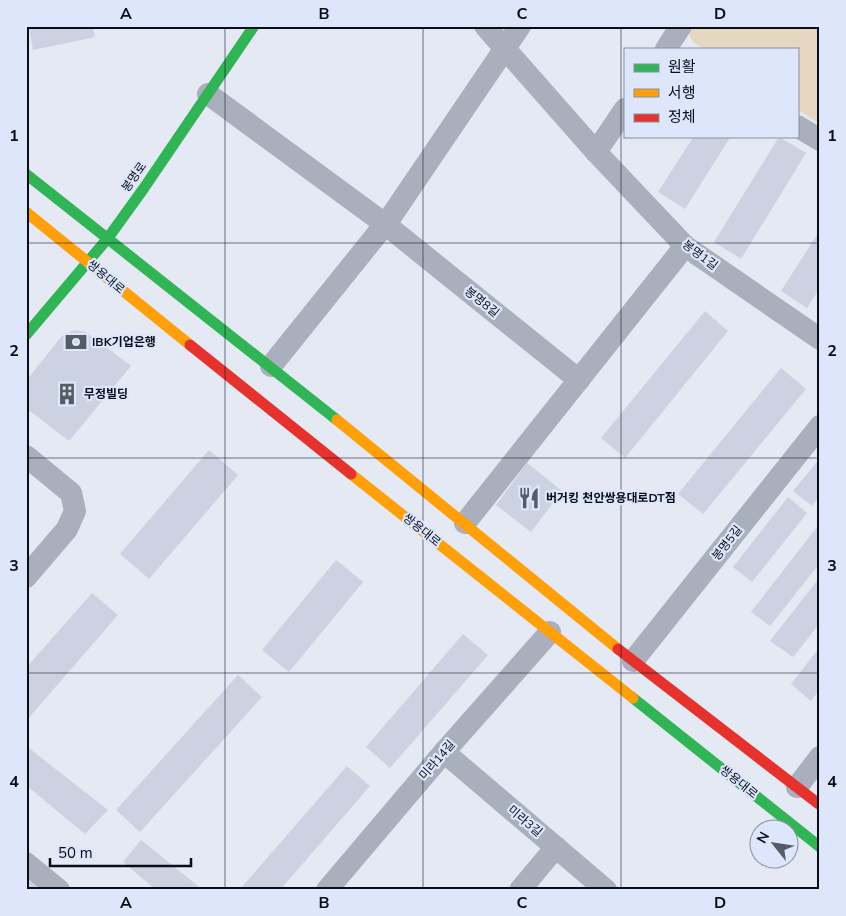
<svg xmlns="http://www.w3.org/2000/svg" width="846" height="916" font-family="'Nunito Sans','Noto Sans KR',sans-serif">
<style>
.green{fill:#e6d7c2}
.building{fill:#ccd2e1}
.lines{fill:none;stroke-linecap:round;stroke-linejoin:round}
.street{stroke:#aaafbd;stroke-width:22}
.fast{stroke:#30b455;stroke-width:11}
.slow{stroke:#ff9f0a;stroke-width:11}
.jam{stroke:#e5322d;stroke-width:11}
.grid{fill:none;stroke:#0a0e19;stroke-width:1;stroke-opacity:0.55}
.labels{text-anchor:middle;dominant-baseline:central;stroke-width:4.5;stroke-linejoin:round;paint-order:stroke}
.street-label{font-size:12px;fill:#0a0e19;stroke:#dde6fb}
.poi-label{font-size:12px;font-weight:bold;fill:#0a0e19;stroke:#dde6fb;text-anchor:start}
.neatline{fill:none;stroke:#0a0e19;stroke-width:2}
.grid-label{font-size:16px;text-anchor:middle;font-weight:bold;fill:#0a0e19}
</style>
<rect width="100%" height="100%" fill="#e4e9f4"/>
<polygon class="green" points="693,26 820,26 820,124 797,109 797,49 704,49 693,42 689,33"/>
<g class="building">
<polygon points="29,26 93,26 95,37 33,50"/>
<polygon points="694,136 731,136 685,209 658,192"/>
<polygon points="779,137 806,153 741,259 714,242"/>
<polygon points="820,230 820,288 807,308 781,291"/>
<polygon points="705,311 728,331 625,458 601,438"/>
<polygon points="74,330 86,332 131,366 69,441 26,408 26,381 62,336"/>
<polygon points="781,368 806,389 703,514 678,494"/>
<polygon points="209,450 238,475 149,579 120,554"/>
<polygon points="820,458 820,496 812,506 793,491"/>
<polygon points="527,463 562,491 531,532 496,505"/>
<polygon points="788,497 807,513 752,582 733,567"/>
<polygon points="817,527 820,528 820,563 770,626 751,612"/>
<polygon points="336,560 363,582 289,672 262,650"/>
<polygon points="820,577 820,623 793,657 770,641"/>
<polygon points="92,593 118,615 26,721 26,668"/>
<polygon points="463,634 488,655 390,768 366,747"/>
<polygon points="820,647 820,689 811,701 791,684"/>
<polygon points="238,675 262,697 140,832 116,810"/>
<polygon points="26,746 108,810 85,834 26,785"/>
<polygon points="347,766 370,786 280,890 242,890 241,888"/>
<polygon points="141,840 203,890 156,890 123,862"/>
<polygon points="26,876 40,888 39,890 26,890"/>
</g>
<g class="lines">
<g class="street">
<polyline points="485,26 596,152 685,246 820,339"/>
<polyline points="666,49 681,26"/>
<polyline points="208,94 385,224 579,380"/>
<polyline points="797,126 820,140"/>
<polyline points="596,152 625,109"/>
<polyline points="271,366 390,218 520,26"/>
<polyline points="26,456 71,493 75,511 67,529 26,577"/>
<polyline points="465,523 685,246"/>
<polyline points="633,661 820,426"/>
<polyline points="444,752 606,890"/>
<polyline points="797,787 820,757"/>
<polyline points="26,863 59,890"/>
<polyline points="327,890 444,752 550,632"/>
<polyline points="520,890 556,847"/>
</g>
<g class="fast">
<polyline points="26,174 337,420"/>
<polyline points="26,335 108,238 144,188 254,26"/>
<polyline points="633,698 820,847"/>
</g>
<g class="slow">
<polyline points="26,212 190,345"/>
<polyline points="337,420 618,649"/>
<polyline points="351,474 633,698"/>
</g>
<g class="jam">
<polyline points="190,345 351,474"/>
<polyline points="618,649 820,805"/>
</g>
</g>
<path class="grid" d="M225,26V890M423,26V890M621,26V890M26,243H820M26,458H820M26,673H820"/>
<defs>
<g id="bank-bare" transform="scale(1.725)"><path d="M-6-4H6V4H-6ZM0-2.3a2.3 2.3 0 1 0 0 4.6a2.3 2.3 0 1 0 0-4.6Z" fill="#565b66" stroke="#dde6fb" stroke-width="2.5" paint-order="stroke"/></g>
<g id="building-bare" transform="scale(1.725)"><path d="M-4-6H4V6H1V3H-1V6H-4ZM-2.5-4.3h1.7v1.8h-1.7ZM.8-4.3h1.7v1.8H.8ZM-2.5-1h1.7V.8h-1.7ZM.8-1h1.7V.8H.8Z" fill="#565b66" stroke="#dde6fb" stroke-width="2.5" paint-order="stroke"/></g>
<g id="restaurant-bare" transform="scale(1.725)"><path d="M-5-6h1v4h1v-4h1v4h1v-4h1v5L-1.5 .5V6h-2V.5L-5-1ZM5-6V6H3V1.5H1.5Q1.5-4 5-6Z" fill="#565b66" stroke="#dde6fb" stroke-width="2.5" paint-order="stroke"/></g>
</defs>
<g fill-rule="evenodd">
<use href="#bank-bare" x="76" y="342"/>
<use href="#building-bare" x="67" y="394"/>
<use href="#restaurant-bare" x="529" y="498"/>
</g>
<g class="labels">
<g class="street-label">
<text transform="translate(134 177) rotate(-55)">봉명로</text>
<text transform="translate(700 255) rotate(37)">봉명1길</text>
<text transform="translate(106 277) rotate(40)">쌍용대로</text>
<text transform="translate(482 302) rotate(39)">봉명8길</text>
<text transform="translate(422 530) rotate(39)">쌍용대로</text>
<text transform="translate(727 543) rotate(-52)">봉명5길</text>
<text transform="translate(437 760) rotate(-49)">미라14길</text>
<text transform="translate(739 782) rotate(39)">쌍용대로</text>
<text transform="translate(525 821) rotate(40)">미라3길</text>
</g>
<g class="poi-label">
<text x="92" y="342">IBK기업은행</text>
<text x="84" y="394">무정빌딩</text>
<text x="546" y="498">버거킹 천안쌍용대로DT점</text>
</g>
</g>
<rect width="846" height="916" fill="none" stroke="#dde6fb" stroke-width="55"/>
<rect x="624" y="48" width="175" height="90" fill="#dde6fb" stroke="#8990a1"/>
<rect x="634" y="64" width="25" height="8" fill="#30b455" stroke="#8990a1"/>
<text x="668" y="72" font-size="15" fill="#0a0e19">원활</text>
<rect x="634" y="89" width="25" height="8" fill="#ff9f0a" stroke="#8990a1"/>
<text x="668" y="98" font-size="15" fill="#0a0e19">서행</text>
<rect x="634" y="114" width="25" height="8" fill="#e5322d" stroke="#8990a1"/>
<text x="668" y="122" font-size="15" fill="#0a0e19">정체</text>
<g transform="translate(774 844) rotate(300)"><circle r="24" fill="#dde6fb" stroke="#8990a1"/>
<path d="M0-4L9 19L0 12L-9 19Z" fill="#565b66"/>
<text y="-8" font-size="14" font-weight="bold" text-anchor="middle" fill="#0a0e19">N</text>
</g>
<path d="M50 858v8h141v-8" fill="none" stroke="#0a0e19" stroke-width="2.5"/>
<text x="58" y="858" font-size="15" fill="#0a0e19" stroke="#dde6fb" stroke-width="4" paint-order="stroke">50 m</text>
<rect x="28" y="28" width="790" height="860" class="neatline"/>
<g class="grid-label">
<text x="126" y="19">A</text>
<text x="324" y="19">B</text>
<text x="522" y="19">C</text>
<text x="720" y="19">D</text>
<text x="14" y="141">1</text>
<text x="832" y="141">1</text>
<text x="14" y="356">2</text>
<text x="832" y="356">2</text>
<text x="14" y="571">3</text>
<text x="832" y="571">3</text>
<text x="14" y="787">4</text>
<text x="832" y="787">4</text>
<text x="126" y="908">A</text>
<text x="324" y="908">B</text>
<text x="522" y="908">C</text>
<text x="720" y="908">D</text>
</g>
</svg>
